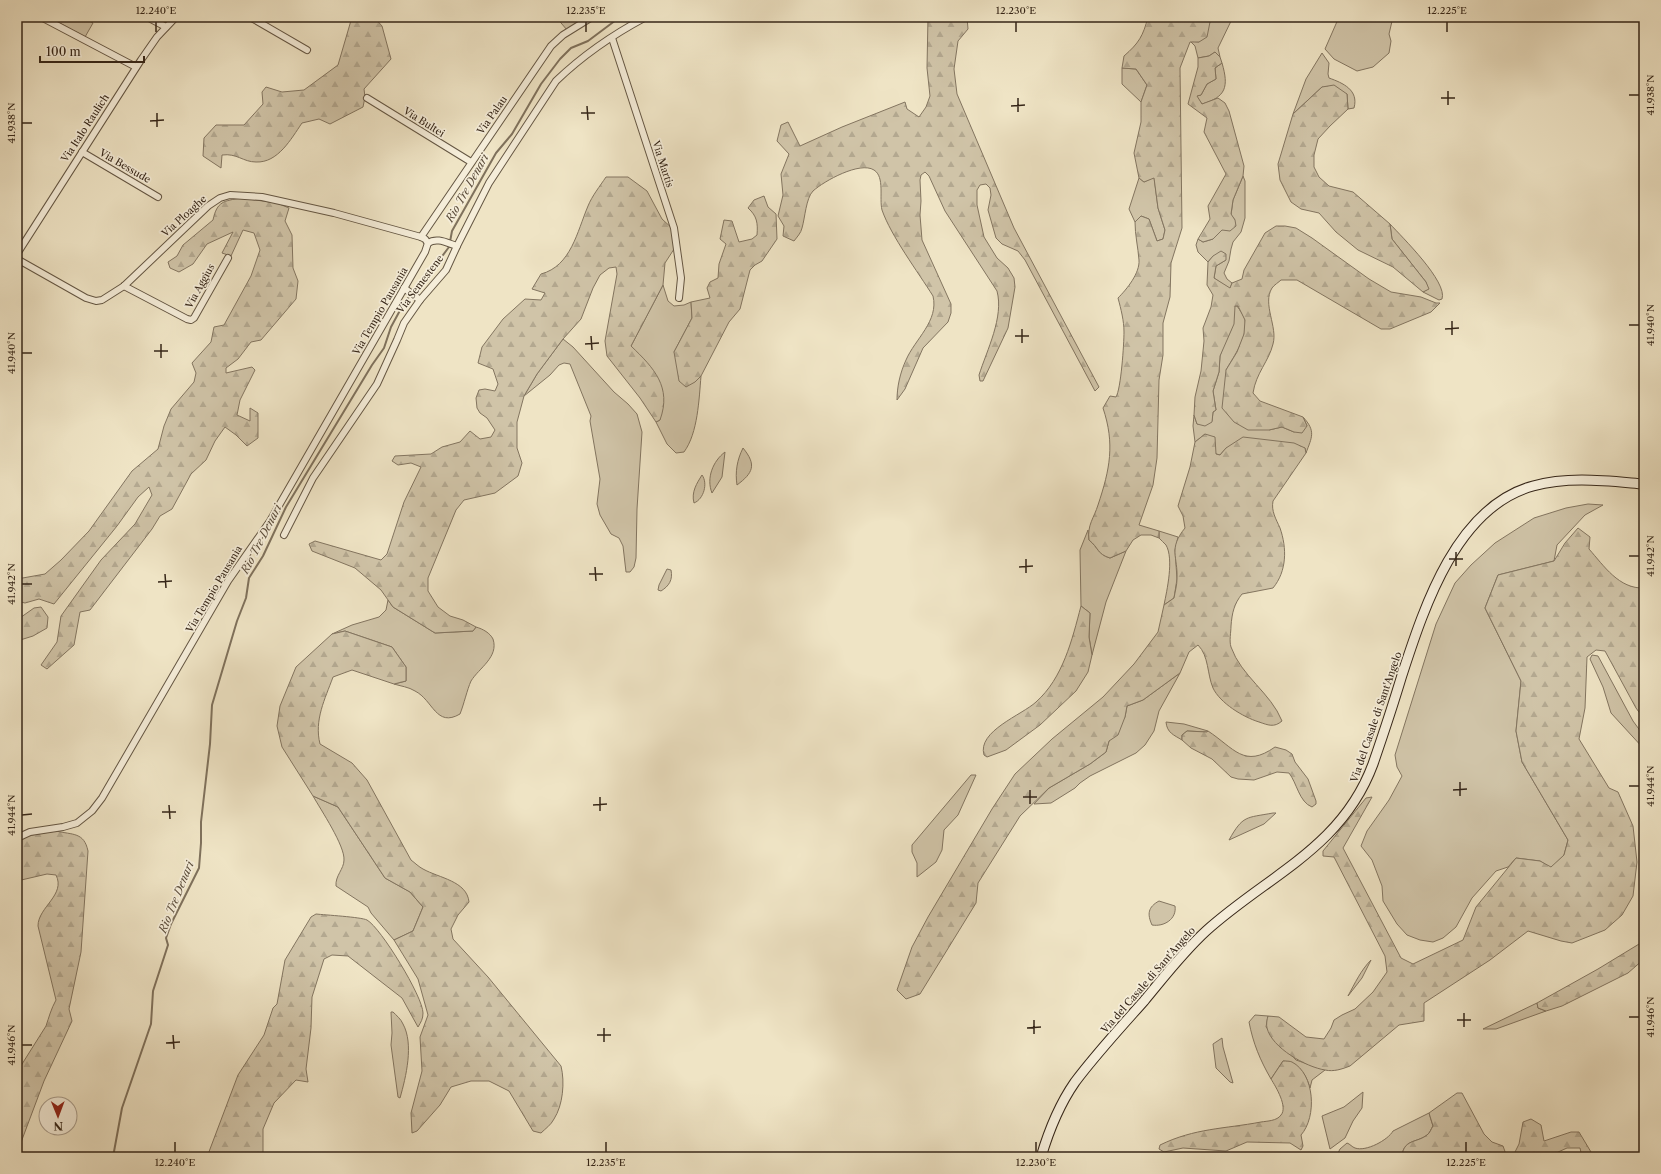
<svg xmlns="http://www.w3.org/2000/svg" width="1661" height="1174" font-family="'Libre Caslon Text',serif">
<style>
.grass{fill:#d0c4a8;stroke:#837560}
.forest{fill:url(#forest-firs);stroke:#837560}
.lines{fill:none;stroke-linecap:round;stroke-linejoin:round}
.stream{stroke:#7f715c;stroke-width:2}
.street-casing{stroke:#645643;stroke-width:8}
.secondary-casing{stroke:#362618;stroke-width:11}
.street{stroke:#f5edd9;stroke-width:6}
.secondary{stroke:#f5edd9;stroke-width:9}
.ticks{fill:none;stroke:#362618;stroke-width:1.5}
.labels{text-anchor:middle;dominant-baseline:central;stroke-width:3.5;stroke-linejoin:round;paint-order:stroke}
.street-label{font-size:10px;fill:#362618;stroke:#f5edd9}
.water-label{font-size:11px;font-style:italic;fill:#5b4c3a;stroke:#f5edd9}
.neatline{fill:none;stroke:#362618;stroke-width:1.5}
.ticks-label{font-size:10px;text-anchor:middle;fill:#362618}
</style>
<defs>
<pattern id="forest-firs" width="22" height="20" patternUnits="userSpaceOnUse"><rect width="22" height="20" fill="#d0c4a8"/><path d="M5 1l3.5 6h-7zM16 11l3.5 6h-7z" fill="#b3a890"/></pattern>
</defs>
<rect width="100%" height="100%" fill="#efe4c5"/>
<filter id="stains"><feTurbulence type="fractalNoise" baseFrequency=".005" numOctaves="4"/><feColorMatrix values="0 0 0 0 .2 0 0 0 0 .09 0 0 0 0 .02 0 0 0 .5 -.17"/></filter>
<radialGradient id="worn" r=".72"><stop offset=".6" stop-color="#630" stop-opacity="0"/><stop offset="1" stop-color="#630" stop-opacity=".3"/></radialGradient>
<g class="grass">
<polygon points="59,17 82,17 93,23 85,37 56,21"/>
<polygon points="1208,17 1233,17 1218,48 1220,57 1215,52 1209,56 1198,58 1195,46 1190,41 1199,42 1210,22"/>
<polygon points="1339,17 1393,17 1389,34 1391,41 1389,53 1373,67 1357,71 1334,59 1325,49"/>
<path d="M1322,53L1329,63L1328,74L1329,78C1343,83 1359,90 1354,108L1348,109L1347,94L1322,87L1293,114L1306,79Z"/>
<path d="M1222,63C1229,87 1226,97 1202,104L1196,96L1201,95L1207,84L1216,79L1215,68Z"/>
<polygon points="1122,68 1136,69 1147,85 1141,102 1122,84"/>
<polygon points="1243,176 1245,181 1245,218 1241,232 1233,242 1231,249 1229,261 1224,273 1227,279 1232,283 1230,289 1214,278 1216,266 1226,260 1213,256 1208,262 1198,252 1196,245 1198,239 1203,242 1213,239 1222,230 1235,220 1231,215 1233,200"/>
<polygon points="1154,177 1158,208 1165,230 1163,239 1157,241 1149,219 1141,216 1135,222 1129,209 1139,178 1144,182"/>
<path d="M1390,224C1402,237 1448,282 1442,299L1439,300L1423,292L1428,289L1426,282L1392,239Z"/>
<path d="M663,285L668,301L674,306L684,305L691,302L692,318L674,352L695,382L701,376C699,399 698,433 684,452L676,453L667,444L656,422L660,420L631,346Z"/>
<path d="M1234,306H1237C1240,310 1244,316 1245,320C1248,337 1234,356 1226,370L1269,430L1282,427L1294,432L1307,426L1303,417C1316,431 1312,437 1306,453L1305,448H1226L1220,455L1216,454L1205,434L1195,442L1193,426L1194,415L1197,424L1212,421L1213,412L1216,410L1213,391L1219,372L1220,356L1224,344L1231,330Z"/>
<polygon points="563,339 573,347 614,392 628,404 637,414 642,432 637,509 636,558 634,567 630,572 626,572 623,546 619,538 611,534 600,515 597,504 600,479 590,421 591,416 570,364 564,363 559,365 550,375 524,396 537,374"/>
<path d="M743,448C757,465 753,473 737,485C735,472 737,460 743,448Z"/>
<path d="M725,452L722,477L712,493C706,478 713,461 725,452Z"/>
<path d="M702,475C708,483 704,499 694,503C691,492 697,483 702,475Z"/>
<polygon points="1588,504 1603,505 1585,515 1557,545 1554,561 1498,575 1485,608 1521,681 1516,731 1522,762 1568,840 1564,855 1551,868 1540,861 1516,858 1508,867 1496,871 1472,898 1456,927 1443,938 1433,942 1420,940 1407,935 1397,924 1383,901 1382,886 1372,860 1361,846 1367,831 1389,800 1402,776 1397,767 1395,755 1436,624 1455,583 1471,565 1495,543 1534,518 1566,508"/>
<path d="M1088,530L1089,540C1099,548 1097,554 1110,558L1126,551L1106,602L1092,655L1089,637L1090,613L1081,606L1080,550Z"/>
<path d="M1159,531L1178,537L1175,550L1177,579L1174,598L1164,605C1167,590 1174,559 1166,545C1164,543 1161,540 1159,538Z"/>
<path d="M667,569L671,570C673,580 669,586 661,591L658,590L659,585Z"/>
<path d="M388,600L393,607L435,633L473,631L476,627C483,629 490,633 493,639C499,657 479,668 471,681C467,690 464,704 460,714C436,728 433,700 415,691C409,687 400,686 394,684L406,681V667L392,647L345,631L332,634L352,625L379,617L386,610Z"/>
<polygon points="1592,655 1598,656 1633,721 1644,736 1644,749 1611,713 1603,687 1590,659"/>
<polygon points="1180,673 1159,711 1154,731 1145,745 1136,753 1090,776 1080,783 1075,788 1051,803 1034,804 1049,788 1090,764 1106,752 1109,741 1125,717 1127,706 1143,700"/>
<path d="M1166,722L1184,724L1208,731L1207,732L1187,731L1182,735V740C1174,735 1167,733 1166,722Z"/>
<polygon points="971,775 976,775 958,815 944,830 942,850 936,862 917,877 917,863 912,852 912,845"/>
<path d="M313,796L338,807L385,878L410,892L423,907L413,931L394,940L371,913L368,907L336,886C335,876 344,869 344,860C345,846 321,810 313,796Z"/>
<path d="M1273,813H1276L1264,824L1229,840C1243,815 1246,818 1273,813Z"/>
<path d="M1159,901L1175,906C1177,919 1164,927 1152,925C1147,914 1148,907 1159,901Z"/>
<path d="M1371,960L1362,978L1348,996C1355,983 1361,970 1371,960Z"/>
<polygon points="1537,1003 1538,1008 1546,1011 1496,1029 1483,1029"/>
<path d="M391,1012H393C396,1015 401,1019 403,1024C414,1044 406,1077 400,1098L398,1097L391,1045L392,1033Z"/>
<path d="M1255,1015L1268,1016L1266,1027L1296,1060L1325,1070L1312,1080L1310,1088C1306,1074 1298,1062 1283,1061L1271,1079C1260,1060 1253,1043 1249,1022Z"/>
<polygon points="1222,1038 1223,1047 1233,1083 1230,1082 1216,1068 1213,1044"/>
<polygon points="1363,1092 1362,1108 1353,1121 1345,1138 1330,1149 1322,1116 1344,1107"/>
<path d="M1429,1113L1433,1126C1431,1129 1430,1133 1427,1135C1417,1143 1403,1139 1402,1157H1336L1340,1149L1347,1143C1350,1144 1352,1147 1355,1148C1366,1152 1388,1140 1393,1131Z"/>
</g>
<g class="forest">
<path d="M352,17H374L382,26L391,59L364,89L365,97L363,107L330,124L319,119L302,123C291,139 278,163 256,162C243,162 237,153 222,155L221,168L203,156L204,138L216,125H244L263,104L262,92L266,87L282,92L304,90L338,65Z"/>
<polygon points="556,17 587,17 567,30"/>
<path d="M928,17H967L968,29L958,41L954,69L957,94L1014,228L1099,387L1095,391L1025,260L1018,251L1002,244L996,238L988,210L991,195L990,188L986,184L980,185L977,190V205L984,237L997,258L1008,268L1014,278L1015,287L1008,328L983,381H980L979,375C987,350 1004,317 997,291L945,211L929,176L925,172L921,175L920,180L921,201L920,215L922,240L951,304V313L948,322L923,348L905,389L897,400C897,387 900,373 906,360C915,339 939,321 933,296C918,272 891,236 882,210C879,198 885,177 874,170C860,161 824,181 813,191C806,198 805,218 802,228C801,233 797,237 794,241L783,236L784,226L778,216L783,195L781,174L789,154L777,141L781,125L788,122L800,146L842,127L905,102L907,109L919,117L926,107L930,96L927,68Z"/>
<path d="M1148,17H1208L1210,22L1207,37L1199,42H1190L1180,68L1182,228L1171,263L1170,297L1163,323V355L1159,380L1157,458L1153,485L1139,525L1159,531V538L1151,535H1141L1133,540L1126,551L1110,558C1097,554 1099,548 1089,540C1087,525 1094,518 1098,505C1110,469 1115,444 1103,408L1110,396L1116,397C1121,389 1124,344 1124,332C1124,321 1121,309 1118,298C1127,289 1140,273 1139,260C1138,247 1135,235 1135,222L1141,216L1149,219L1157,241L1163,239L1165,230L1158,208L1154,178L1144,182L1139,178L1134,153L1141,122V102L1147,85L1136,69L1122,68L1124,56C1139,43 1143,36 1148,17Z"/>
<polygon points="1215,52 1220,57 1222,63 1215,68 1216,79 1207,84 1201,95 1197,96 1202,104 1218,98 1225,103 1229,111 1244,166 1243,176 1233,200 1231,214 1235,220 1236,226 1230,231 1222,230 1213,239 1203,242 1198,239 1210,219 1208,206 1226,174 1204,132 1207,118 1188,104 1198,67 1198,58 1209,56"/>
<polygon points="1334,85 1347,94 1348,109 1330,126 1318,139 1314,155 1314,167 1319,177 1329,186 1353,192 1390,224 1392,239 1426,282 1429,289 1423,292 1393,267 1358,250 1336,232 1319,213 1301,209 1291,202 1280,180 1278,164 1293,114 1322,87"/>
<path d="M606,177H628L647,191L662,219L674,230L676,246L665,263L663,285L631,346C654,368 672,387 660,420L656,422L640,398L607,356L605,341L617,274L616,267L609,268L600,275L593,288L581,319L563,339L537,374L524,396L517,422V448L522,463L518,476L495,493L464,500L456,510L428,578V591L438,607L450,616L463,620L476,627L473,631L435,633L393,607L381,590L355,568L312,551L309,544L315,541L381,560L387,554L404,502L421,467L411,463L398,465L392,461L395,456L431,454L442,447L460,442L470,431L480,439L491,437L495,430L487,418L480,413L477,408L476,398L479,390L485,389L495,391L498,384L493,369L478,363L482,347L503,319L525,299L541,300L545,293L532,289L541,274C571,266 577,232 588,206C592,196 600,186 606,177Z"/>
<path d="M764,196L768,207L776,214L777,239L762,261L755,265L750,270L740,309L729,322L701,376L695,382L686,387L679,381L674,352L692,318L691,302L710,298L707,288L710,282L718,278L719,264L726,244L720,239L724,220L732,221L739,242L752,239L757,235C758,223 757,216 748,208L754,200Z"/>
<path d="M241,198L277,203L289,208L285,221L292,235L293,268L298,281L296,299L261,340L251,342L238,359L226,368V373L252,367L255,370L240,400L237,415L250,421V408L258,413V438L247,446L236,435L225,427L215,441L206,460L191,474L172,509L160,516L152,529L90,610L80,612L74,645L47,669L41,665L57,642L61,616L101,560L135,524L152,495L149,487L138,497L117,526L54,604L39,599L25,603L17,601V579L45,574L61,560L89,531L132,471L158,449L164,426L171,409L194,382L196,373L192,363L211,342L214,327L224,325L251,276L260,250L254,233L243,230L231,256L222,253L233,232L207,244L193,264L179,272L170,268L168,262L177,256L183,245L213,220C217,201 224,201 241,198Z"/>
<path d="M1276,226H1285L1296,228L1312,238L1369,279L1391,292L1421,297L1436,303H1440L1431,312L1390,329H1381L1297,280H1281C1279,282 1274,285 1272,288C1262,304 1278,327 1273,344C1269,361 1256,373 1253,393L1260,401L1303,417L1307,426L1302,433L1294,432L1282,427L1269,430H1248L1234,422L1222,408L1226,370L1237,352L1244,334L1245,320L1238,306H1235L1234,324L1220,356L1219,372L1213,391L1216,410L1213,412L1212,422L1205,426L1197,424L1194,415L1195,397L1201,371L1204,341L1203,328L1211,307L1213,295L1207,285L1208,262L1213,256L1221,251L1226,254V260L1216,266L1214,278L1230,288L1232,283L1242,279L1244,270L1265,233Z"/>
<path d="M1205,434L1215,437L1216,454L1220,455L1226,448L1243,437L1294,443L1305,448L1306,453L1273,501C1271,511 1276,519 1280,528C1287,548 1287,571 1273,588L1242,594C1234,604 1232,613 1231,626C1231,632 1229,641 1231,647C1241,676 1271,693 1282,721C1274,728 1268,725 1259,722C1243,717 1220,703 1213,688C1207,674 1209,656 1198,645L1189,652L1180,673L1143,700L1127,706L1125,717L1118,735L1109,741L1106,752L1090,764L1049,788L1020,816L978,883L976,903L920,994L906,999L897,990L912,947L928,917L992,809L1015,774L1052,739L1103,697L1134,664L1158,632L1164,605L1174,598C1175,592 1177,585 1177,579C1178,556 1168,549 1185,528L1183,516L1178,506L1190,467L1195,442Z"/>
<path d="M1578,528L1590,537L1589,549C1604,566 1619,589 1644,588V719L1636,708L1605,651L1596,650L1587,657L1585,708L1579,739L1609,788L1618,792L1633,826L1637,862L1633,896L1622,915L1605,930L1572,943L1561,941L1528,931L1490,960L1424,1003V1021L1399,1025L1350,1066C1342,1069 1334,1072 1325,1070C1306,1067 1272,1048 1267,1028C1266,1025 1267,1019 1268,1016L1279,1017L1306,1037L1324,1039L1331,1028L1334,1020L1342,1015L1355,1009L1373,992L1387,972L1385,956L1334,857L1323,856V851L1366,798L1372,797L1343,848L1401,958L1413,964L1463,940L1476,907L1516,858L1540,861L1551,867L1564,855L1568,840L1522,762L1516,731L1521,681L1485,608L1498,575L1554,561L1565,543Z"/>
<path d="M1081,606L1090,613L1089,637L1092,655L1088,672L1076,691L1040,725L1006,750L987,757L984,755C977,731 1022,715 1036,702C1063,678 1072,640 1081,606Z"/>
<polygon points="41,607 48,617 47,628 33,636 17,641 17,620 34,608"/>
<path d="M345,631L392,647L406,667V681L394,684L352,670L333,677C325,699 314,720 320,744L352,763L367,780L411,860C415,863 419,867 423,869C439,878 467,881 469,902L458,915L451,929L453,939L488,977L561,1066C565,1082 563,1105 554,1119C551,1125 545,1129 541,1133L533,1131L509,1091L489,1081H471L451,1087L440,1105L417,1131L412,1133L411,1113L422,1071L420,1037L428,1015L418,979L394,940L413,931L423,907L410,892L385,878L338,807L313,796L282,747L277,726L280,706L296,667L332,634Z"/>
<path d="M1187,731L1207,732L1208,731C1234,748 1244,769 1275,747L1286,750L1292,754L1295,762L1308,779L1316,801V804L1312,807C1299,802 1297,783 1289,773L1277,772L1254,780L1238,779L1231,777L1212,759L1191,748L1182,740V735Z"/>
<path d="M56,831C73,835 84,832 88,851L81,952L69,1009L72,1021L44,1081L17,1153V1072L46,1026C49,1017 51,1009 56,1000L38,926C38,907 66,895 56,875L47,874L17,881V841L26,836Z"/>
<path d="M316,914C325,915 361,917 367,920C381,928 423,997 423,1013C423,1019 421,1022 418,1027L402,998L348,956L332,955L324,959L312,997L311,1028L306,1069L308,1082L296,1080L274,1103L263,1129V1157H207L238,1075L264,1035L273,1008L277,1004L285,960L311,917Z"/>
<polygon points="1644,941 1644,959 1628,973 1562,1006 1546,1011 1538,1008 1537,1003 1598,969"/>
<path d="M1283,1061C1286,1061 1290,1061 1292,1062C1315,1074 1317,1117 1301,1135L1303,1146L1301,1150L1290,1143L1247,1142L1226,1151L1183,1148L1164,1152L1159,1149L1160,1145C1195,1128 1224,1129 1261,1122C1267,1121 1277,1121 1281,1115C1288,1107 1276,1087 1271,1079Z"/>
<path d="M1457,1093H1462L1484,1134L1492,1142L1503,1146L1507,1157L1514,1154L1519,1144L1523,1122L1531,1119L1541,1125L1544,1141L1571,1132H1579L1594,1157H1582L1580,1148H1567L1547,1157H1476C1460,1146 1454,1157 1440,1157C1427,1157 1414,1157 1402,1157C1403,1139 1417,1143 1427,1135C1430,1133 1431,1129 1433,1126L1429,1113Z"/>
</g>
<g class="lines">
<polyline class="stream" points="113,1157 122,1108 151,1024 153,991 168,945 166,938 171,924 199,868 201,843 201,822 210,744 212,705 237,621 246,598 249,578 263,556 286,507 372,365 384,348 391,327 404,303 437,263 449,247 452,231 496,153 512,134 541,84 560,59 571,48 588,41 620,17"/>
<g class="street-casing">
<g id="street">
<polyline points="41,17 136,67"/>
<polyline points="147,17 166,27"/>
<polyline points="250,17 307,50"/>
<polyline points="612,38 674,228 681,278 679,298"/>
<polyline points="367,98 471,162"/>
<polyline points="82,152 158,197"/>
<polyline points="421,237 551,46 563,35 592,17"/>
<path d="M428,243C437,237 447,243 457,246"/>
<polyline points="17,254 141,60 157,37 176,17"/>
<polyline points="17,259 86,298 96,301 102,300 124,286 208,206 220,198 230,195 262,197 334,213 421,237 425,239 428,243"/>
<polyline points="124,286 187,319 191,320 194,318 228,258"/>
<polyline points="404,288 420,300"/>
<path d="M284,535L313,478L377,384L397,340L404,323L420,300L446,270L457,246L489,183L556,81C582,56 614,34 646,17"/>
<polyline points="17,838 30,832 63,827 77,823 92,811 102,798 228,581 270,521 425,252 428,243"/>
</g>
</g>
<g class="secondary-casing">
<path id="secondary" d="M1041,1157C1049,1130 1059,1105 1075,1082C1096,1054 1120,1028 1144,1001C1164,977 1183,952 1206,931C1268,875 1342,848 1373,764C1383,735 1393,705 1402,675C1424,608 1456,507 1533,486C1569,476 1607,481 1644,484"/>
</g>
<use href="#street" class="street"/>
<use href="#secondary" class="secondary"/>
</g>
<path class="ticks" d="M156,22V32M586,22V32M1016,22V32M1447,22V32M1448,91V105M1629,95H1639M1018,98V112M1441,98H1455M587,106L588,120M1011,106L1025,105M157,113V127M581,113H595M150,121L164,120M22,123H32M1452,321V335M1629,325H1639M1022,329V343M1445,329L1459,328M591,336L592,350M1015,336H1029M161,344V358M585,344L599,343M154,351H168M22,353H32M1456,552V566M1629,556H1639M1026,559V573M1449,559H1463M595,567L596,581M1019,567L1033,566M165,574L166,588M589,574H603M158,582L172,581M22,584H32M1460,782V796M1629,786H1639M1030,790V804M1453,790L1467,789M600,797V811M1023,797H1037M169,805L170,819M593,805L607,804M162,812H176M22,815L32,814M1464,1013V1027M1629,1017H1639M1034,1020V1034M1457,1020H1471M604,1028V1042M1027,1028L1041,1027M173,1035L174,1049M597,1035H611M166,1043L180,1042M22,1045H32M175,1142V1152M606,1142V1152M1036,1142V1152M1466,1142V1152"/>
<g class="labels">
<g class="street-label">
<text transform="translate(492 115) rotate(-55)">Via Palau</text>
<text transform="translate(424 122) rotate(32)">Via Bultei</text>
<text transform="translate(85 128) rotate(-57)">Via Italo Raulich</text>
<text transform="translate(663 164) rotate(72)">Via Martis</text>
<text transform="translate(125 166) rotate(30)">Via Bessude</text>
<text transform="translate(184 216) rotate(-42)">Via Ploaghe</text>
<text transform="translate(420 284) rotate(-53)">Via Semestene</text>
<text transform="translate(200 286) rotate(-61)">Via Aggius</text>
<text transform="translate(380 311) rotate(-60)">Via Tempio Pausania</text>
<text transform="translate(214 589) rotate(-59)">Via Tempio Pausania</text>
<text transform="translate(1376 717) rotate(-71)">Via del Casale di Sant'Angelo</text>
<text transform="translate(1148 980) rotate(-49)">Via del Casale di Sant'Angelo</text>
</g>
<g class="water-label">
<text transform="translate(467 188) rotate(-61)">Rio Tre Denari</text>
<text transform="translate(261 539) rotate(-63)">Rio Tre Denari</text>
<text transform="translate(176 897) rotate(-68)">Rio Tre Denari</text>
</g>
</g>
<rect width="1661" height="1174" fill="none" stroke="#efe4c5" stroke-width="44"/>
<g transform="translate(58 1116) rotate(179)"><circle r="19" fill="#f5edd9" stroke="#a99d8c"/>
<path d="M0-3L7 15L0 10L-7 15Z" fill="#8f2418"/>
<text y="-6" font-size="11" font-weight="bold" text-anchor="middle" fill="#362618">N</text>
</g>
<path d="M40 56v6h104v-6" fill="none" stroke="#362618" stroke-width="2"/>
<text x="46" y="56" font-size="12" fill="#362618" stroke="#f5edd9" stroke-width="3" paint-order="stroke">100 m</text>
<rect x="22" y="22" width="1617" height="1130" class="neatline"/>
<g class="ticks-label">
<text x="156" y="14">12.240°E</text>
<text x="586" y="14">12.235°E</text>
<text x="1016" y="14">12.230°E</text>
<text x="1447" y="14">12.225°E</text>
<text transform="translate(1650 95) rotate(-90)" y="4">41.938°N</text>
<text transform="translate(11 123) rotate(-90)" y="4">41.938°N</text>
<text transform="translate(1650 325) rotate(-90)" y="4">41.940°N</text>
<text transform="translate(11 353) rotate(-90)" y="4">41.940°N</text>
<text transform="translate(1650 556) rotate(-90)" y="4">41.942°N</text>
<text transform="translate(11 584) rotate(-90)" y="4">41.942°N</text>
<text transform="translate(1650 786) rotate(-90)" y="4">41.944°N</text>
<text transform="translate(11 815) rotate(-90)" y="4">41.944°N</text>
<text transform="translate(1650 1017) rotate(-90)" y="4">41.946°N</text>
<text transform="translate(11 1045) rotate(-90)" y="4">41.946°N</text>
<text x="175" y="1166">12.240°E</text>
<text x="606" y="1166">12.235°E</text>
<text x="1036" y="1166">12.230°E</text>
<text x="1466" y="1166">12.225°E</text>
</g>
<rect width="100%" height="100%" filter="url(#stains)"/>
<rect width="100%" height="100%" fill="url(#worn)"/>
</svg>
